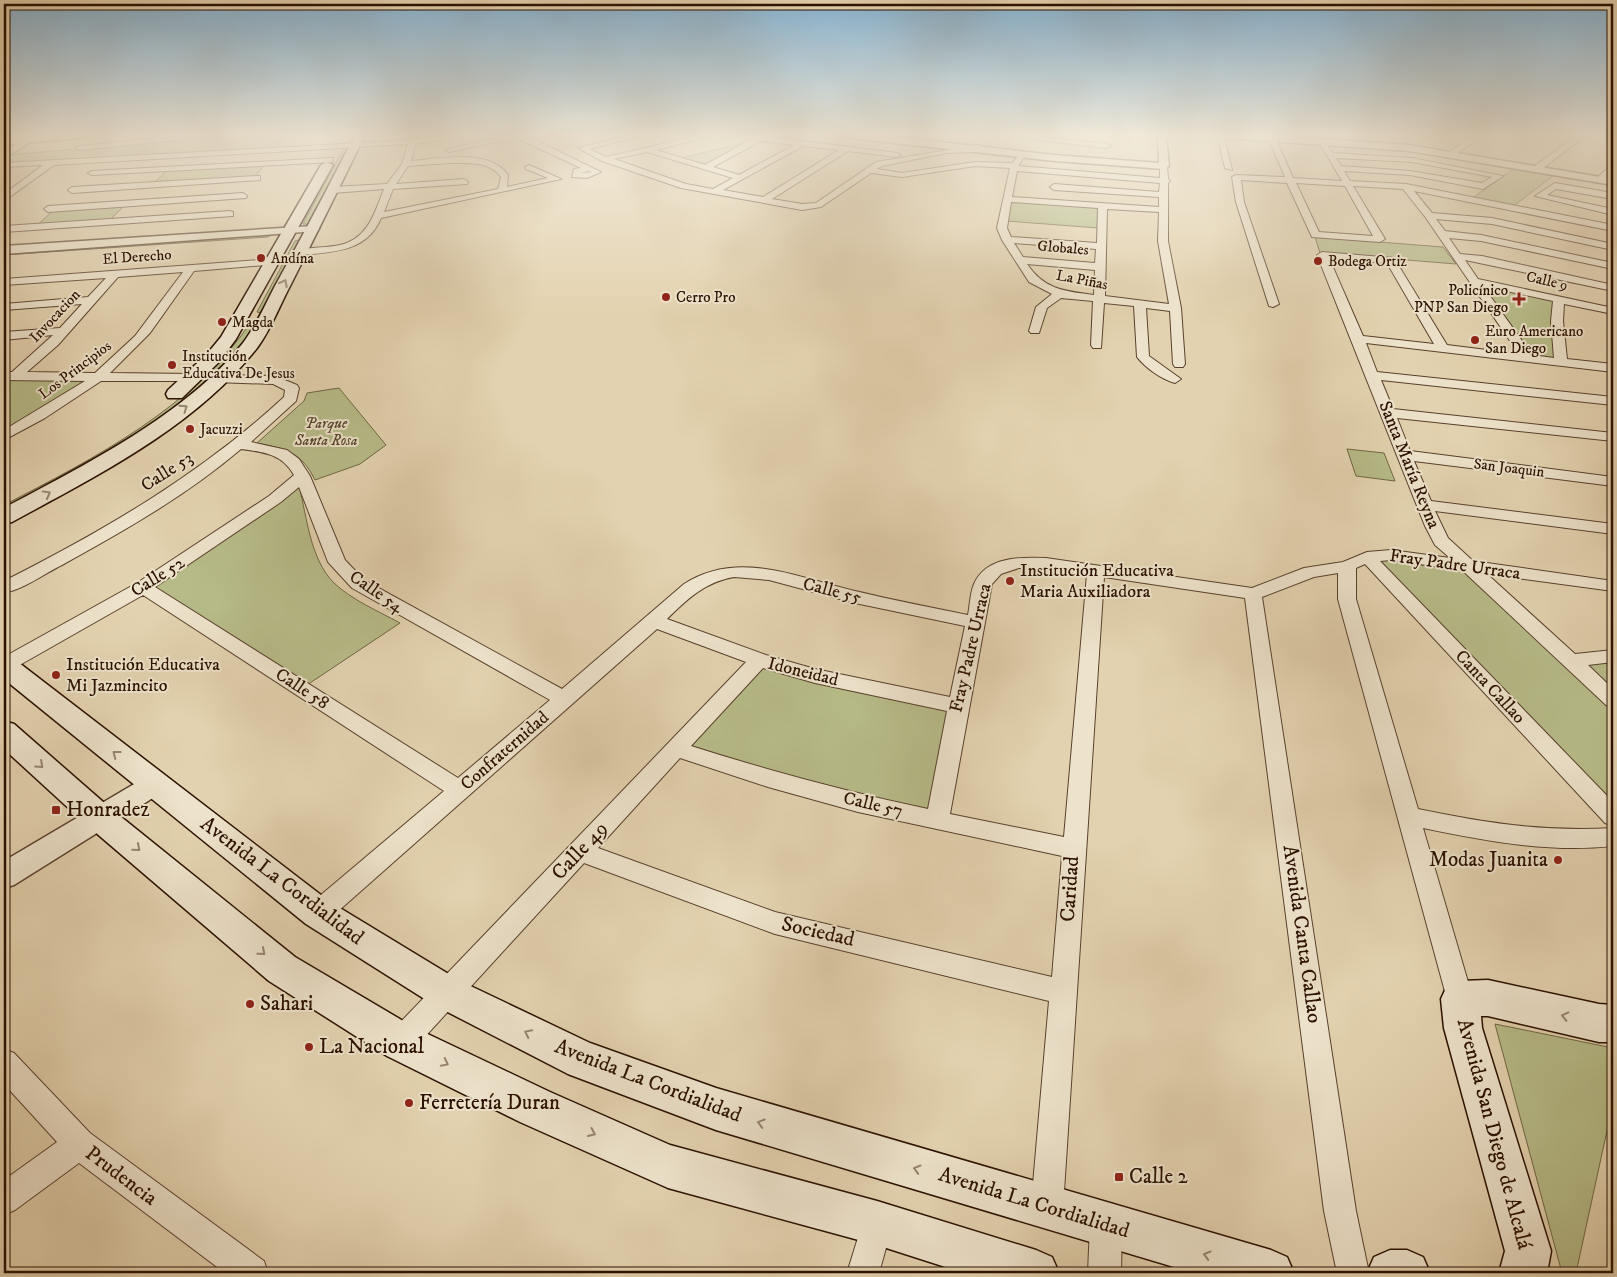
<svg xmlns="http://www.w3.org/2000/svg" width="1617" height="1277" font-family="'IM FELL DW Pica',serif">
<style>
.green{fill:#b6bb88;stroke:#706644}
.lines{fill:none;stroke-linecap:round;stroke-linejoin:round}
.minor-casing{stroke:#59402c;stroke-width:2}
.tertiary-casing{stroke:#59402c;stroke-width:3}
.secondary-casing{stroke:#2b1000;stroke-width:3}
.primary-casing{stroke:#2b1000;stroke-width:2}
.minor{fill:#ede2cb;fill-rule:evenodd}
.tertiary{fill:#ede2cb;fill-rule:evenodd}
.secondary{fill:#ede2cb;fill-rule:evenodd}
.primary{fill:#e3d2af;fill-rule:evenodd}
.oneway{stroke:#968470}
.poi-dot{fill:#8f2418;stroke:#ede2cb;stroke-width:2}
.labels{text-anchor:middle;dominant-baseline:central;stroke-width:4;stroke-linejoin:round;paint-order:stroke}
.far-street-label{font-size:15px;fill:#2b1000;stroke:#ede2cb}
.far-poi-label{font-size:15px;fill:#2b1000;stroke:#ede2cb;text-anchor:start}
.far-park-label{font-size:15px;font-style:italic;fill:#554329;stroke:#ede2cb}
.street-label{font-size:18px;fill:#2b1000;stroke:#ede2cb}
.poi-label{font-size:18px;fill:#2b1000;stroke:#ede2cb;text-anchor:start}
.near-poi-label{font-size:21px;fill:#2b1000;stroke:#ede2cb;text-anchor:start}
.near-street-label{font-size:21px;fill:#2b1000;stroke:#ede2cb}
</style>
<rect width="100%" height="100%" fill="#e3d2af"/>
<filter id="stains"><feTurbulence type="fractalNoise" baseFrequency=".004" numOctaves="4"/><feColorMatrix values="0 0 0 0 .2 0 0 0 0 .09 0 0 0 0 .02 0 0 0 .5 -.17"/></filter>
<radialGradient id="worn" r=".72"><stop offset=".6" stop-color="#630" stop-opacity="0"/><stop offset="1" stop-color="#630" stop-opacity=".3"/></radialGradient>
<g class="green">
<polygon points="228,135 285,135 276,149 4,164 4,159 9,155"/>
<polygon points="745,143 703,166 680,158"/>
<polygon points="350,147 311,224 303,224 344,148"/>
<polygon points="264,165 255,177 153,184 166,171"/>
<polygon points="1518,166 1557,173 1512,207 1471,199"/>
<polygon points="1011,200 1098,207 1098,228 1006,221"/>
<polygon points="124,206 109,221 36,226 54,210"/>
<polygon points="273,234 268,237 4,255 4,252"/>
<polygon points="1315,237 1443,247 1456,264 1320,253"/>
<polygon points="302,239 262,313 257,312 295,241"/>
<polygon points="1478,282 1555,299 1557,359 1531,356"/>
<path d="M264,318L248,343L194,396L54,487L4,514V505C95,458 195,407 253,319Z"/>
<polygon points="4,379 87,381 29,421 4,435"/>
<path d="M339,388L386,445L360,464L315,480C301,452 287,449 257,443L304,401L307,393Z"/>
<polygon points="1347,449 1384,453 1395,481 1356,476"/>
<path d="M299,486C307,517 310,559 334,583C352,600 378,611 400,623L307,685L151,586Z"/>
<polygon points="1388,560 1464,571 1613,708 1613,808 1376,561"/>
<polygon points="1613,659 1613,695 1580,664"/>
<polygon points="764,665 948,709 931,810 860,797 690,747"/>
<polygon points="1495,1024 1613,1048 1613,1103 1576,1273 1562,1273"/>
</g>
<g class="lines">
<g class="minor-casing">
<g id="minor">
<polygon points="194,135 225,135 80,150 76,148 80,146"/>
<path d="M446,135H468L415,144L411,161C439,159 489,148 508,175L507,187L548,178L526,169L525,167L529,165L561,179L381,218C367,252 333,252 301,255L296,252L297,250C311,247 326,248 340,245C368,239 375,212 384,189L333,193L329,190L333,187L387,184L402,164L408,144L54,165L4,201V194L43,165L4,167V163L412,140ZM450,163C468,163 490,161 501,177L498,189L384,212L393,189L467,184L468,182L464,179L396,184L408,166Z"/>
<path d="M509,135H525L601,172L587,178L572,177L574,169L581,168L516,138L449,152L445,150ZM589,171L591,172L580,173Z"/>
<path d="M630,135H645L589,149L606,157L701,135H715L656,150L705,165L752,139L730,135H754L897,153L901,155L897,157L848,151L772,199L802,204L816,203L876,162L979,145L983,147L973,152L946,153L882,166L877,169L902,173L975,162L1012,163L1022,152L1026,154L1018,166L1160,178V166L1167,164L1168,179L1170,181L1168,183V241L1181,308L1185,364L1183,367H1175L1173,364L1170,311L1146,308L1149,356L1181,379L1175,383C1161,379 1146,368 1137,357L1134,306L1104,303L1101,348H1093L1091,345L1093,301L1061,298L1047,308L1039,333H1031L1029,331L1036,307L1052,294L1029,282L1002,240L997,228L1010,168L975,166L902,177L871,173L821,207L802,210L681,188L602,161L578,148ZM761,141L794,145L739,175L713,167ZM803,146L839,150L763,197L723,190ZM647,152L733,178L713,189L686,184L614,159ZM1017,171L1160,183L1159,192L1054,184L1050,187L1054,190L1159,197V207L1012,197ZM1011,202L1098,208L1097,243L1011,237L1007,228ZM1107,209L1159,212L1158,241L1169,304L1105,296ZM1014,243L1096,249L1095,263L1023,257ZM1027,264L1095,270L1094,295C1064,291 1045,290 1027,264Z"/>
<polygon points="917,135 926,135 915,144 909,144 909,140"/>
<polygon points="994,135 1023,135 1107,144 1111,146 1107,148"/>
<polygon points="1217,135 1224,136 1232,170 1225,168"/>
<path d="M1267,135H1274L1293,178L1342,181L1319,142L1323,140L1333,153L1412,158L1503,176L1483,189L1410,175L1344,171L1350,181L1406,184L1613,225V231L1414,191L1432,213L1492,218L1613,244V250L1492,224L1436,219L1445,231L1481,235L1613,263V269L1481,241L1449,238L1460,254L1482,256L1613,285V291L1465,260L1478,279L1613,308V314L1564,304L1563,321L1567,359L1613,364V372L1366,343L1377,372L1613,397V405L1381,380L1393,409L1613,433V441L1397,418L1410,451L1613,477V486L1414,461L1431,501L1613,524V534L1435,511L1448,538L1473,561L1613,581V591L1487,574L1575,654L1613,650V662L1588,665L1613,689V707L1606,705L1462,570L1391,560L1380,561L1613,802V826L1605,823L1365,564L1356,568V599L1418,809C1486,823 1543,832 1613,828V846C1549,853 1486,841 1423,828L1473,999L1470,1008L1460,1012L1450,1008L1447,999L1338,599V573L1314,577L1262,597L1356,1211L1369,1273H1337L1324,1211L1245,598L1104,577L1063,1207L1058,1218L1047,1223L1036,1218L1031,1207L1049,1001L775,934L584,863L411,1052L401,1056L391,1052L387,1042L391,1032L746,662L657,629L327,921L318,924L309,921L306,913L309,905L444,791L143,595L11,670L4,671V657L137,583L269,496L294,475C282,454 264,452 241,449C187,495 124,531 62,565C44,574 24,589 4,593V581C105,530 201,474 284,397L285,390L273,384L214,382L213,379L219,375L275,376L297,385L299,388L296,401L251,442L287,450L299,459L310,476L345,560L364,580L562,689L684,584C739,549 798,578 855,591C892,600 930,607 968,615C970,605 970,593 974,584C986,556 1021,557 1046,558L1252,588L1304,568L1343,562L1367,552L1391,550L1450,558L1435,545L1425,526L1317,255L1322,252L1394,258L1447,345L1519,354L1426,218L1403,189L1353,186L1385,239L1380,242L1312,237L1287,183L1241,180L1244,202L1279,304L1273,307L1269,306L1236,202L1232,177L1236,175L1285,177ZM1336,158L1412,162L1492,177L1482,183L1410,171L1341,166ZM1296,183L1345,186L1373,236L1319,232ZM1329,258L1387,263L1434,344L1363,336ZM1483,286L1553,301L1551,321L1554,358L1532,355ZM299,487L328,562L352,588L550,700L458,778L155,587L281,502ZM1019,568H1046L1087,574L1064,837L950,814L992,584L1001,574ZM734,577L769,580L855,603L965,626L950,697L815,669L766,655L667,619C687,599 705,582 734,577ZM763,668L815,683L947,711L928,809C848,792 770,771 691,746ZM680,758L768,787L858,812L1062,856L1052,977L775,912L598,848Z"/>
<polygon points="1475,135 1484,135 1456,154 1449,152"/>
<polygon points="1578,135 1586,135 1542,169 1536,169 1536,165"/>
<polygon points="330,158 333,158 333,162 92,175 88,173 92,171"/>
<polygon points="1610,166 1613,166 1613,172 1605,180 1599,180 1599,176"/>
<polygon points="257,176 260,176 260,180 72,193 68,190 72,187"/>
<polygon points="1555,183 1613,193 1613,199 1556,189 1547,195 1613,209 1613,215 1535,196"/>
<polygon points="243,193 247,196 246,198 48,212 44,209 48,206"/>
<polygon points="230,211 233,212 233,216 4,232 4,226"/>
<path d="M273,259L277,260V264L194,271L150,333L110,373L193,374L199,378L198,381H101L45,418L4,440V430L85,381L4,380V372H12L53,335L4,340V332L60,328L82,304L4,310V304L88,297L106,278L4,285V279ZM183,272L135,336L95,373L27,372L58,345L118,277Z"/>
<polygon points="4,1049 14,1053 90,1133 264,1261 268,1273 225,1273 79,1163 15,1210 4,1215 4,1180 57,1142 4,1084"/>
<polygon points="877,1207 888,1212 893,1223 879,1273 847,1273 866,1212"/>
<polygon points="1106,1209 1117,1214 1122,1225 1121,1273 1088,1273 1090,1225 1095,1214"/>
</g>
</g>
<g class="tertiary-casing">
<g id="tertiary">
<polygon points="845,135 876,135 1055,155 1159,163 1158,135 1166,135 1169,166 1164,169 1055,161 849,138"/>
<polygon points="1220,135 1267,135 1409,145 1613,179 1613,185 1409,151 1224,138"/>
<polygon points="27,138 34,140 4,158 4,151"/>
<polygon points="313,226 319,229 317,231 4,254 4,246"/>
<polygon points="155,774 164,777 168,784 164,791 14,885 4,888 4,861 146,777"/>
</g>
</g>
<g class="secondary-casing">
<g id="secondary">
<polygon points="42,135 85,135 80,138 4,145 4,139"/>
<path d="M355,135H365C340,186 315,237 289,288C279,307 270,331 257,348C195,427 98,475 12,522L4,524V508C83,466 187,414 243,343C256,326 265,305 275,286C302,237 329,186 355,135Z"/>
<polygon points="327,162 333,165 236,339 219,362 182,398 168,398 166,394 168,390 207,354 221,337 321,165"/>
<polygon points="4,656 14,659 330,902 460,981 590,1043 716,1088 1271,1250 1287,1257 1294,1273 1194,1273 716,1130 568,1074 434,1005 306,924 4,679"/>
<polygon points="4,721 14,724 110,808 295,957 415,1028 550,1092 670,1145 877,1201 1036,1250 1052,1257 1059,1273 964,1273 877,1245 668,1188 520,1122 387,1056 269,981 88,826 4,749"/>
<polygon points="1488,980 1599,1004 1613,1005 1613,1042 1599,1042 1488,1016 1481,1016 1482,1028 1551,1251 1547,1273 1499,1273 1505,1251 1444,1028 1441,999 1447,986 1460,981"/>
<polygon points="1390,1250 1407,1250 1423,1257 1430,1273 1367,1273 1374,1257"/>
</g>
</g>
<g class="primary-casing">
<polygon id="primary" points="19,135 63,135 58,138 4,143 4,137"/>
</g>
<use href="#minor" class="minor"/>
<use href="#tertiary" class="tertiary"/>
<use href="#secondary" class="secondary"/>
<use href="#primary" class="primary"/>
</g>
<defs><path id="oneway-chevron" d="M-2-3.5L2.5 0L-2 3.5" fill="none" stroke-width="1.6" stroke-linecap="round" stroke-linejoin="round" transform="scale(1.25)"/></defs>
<g class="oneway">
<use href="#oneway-chevron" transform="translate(284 283) rotate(-62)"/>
<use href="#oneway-chevron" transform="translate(184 408) rotate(-35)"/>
<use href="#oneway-chevron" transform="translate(47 494) rotate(-29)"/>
<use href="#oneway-chevron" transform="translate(116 754) rotate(-142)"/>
<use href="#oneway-chevron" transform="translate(40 765) rotate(42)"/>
<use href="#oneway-chevron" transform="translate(137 848) rotate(40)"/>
<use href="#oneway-chevron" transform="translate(262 952) rotate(40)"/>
<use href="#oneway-chevron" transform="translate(1565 1016) rotate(-167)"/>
<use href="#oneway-chevron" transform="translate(528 1033) rotate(-154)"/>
<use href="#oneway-chevron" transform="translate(445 1063) rotate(26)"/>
<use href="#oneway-chevron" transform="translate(761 1123) rotate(-164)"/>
<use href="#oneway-chevron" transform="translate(592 1133) rotate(24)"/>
<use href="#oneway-chevron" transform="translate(917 1169) rotate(-164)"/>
<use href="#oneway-chevron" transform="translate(1207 1255) rotate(-164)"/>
</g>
<linearGradient id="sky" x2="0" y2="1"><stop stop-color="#88b4d3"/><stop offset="0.43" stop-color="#f2ebdb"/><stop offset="1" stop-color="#f2ebdb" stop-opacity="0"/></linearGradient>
<rect width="1617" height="314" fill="url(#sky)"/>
<g class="poi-dot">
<circle cx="261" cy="258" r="5"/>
<circle cx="1318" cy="261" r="5"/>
<circle cx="666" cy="297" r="5"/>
<path d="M1516.5 291.5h5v5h5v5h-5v5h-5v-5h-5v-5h5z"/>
<circle cx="222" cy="322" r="5"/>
<circle cx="1475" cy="340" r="5"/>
<circle cx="172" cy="365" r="5"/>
<circle cx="190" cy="429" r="5"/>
<circle cx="1010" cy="581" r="5"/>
<circle cx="56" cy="675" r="5"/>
<rect x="51" y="805" width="10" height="10" rx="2.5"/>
<circle cx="1558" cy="860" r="5"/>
<circle cx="250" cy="1004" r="5"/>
<circle cx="309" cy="1047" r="5"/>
<circle cx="409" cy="1103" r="5"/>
<rect x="1114" y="1172" width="10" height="10" rx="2.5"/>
</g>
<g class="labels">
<g class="far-street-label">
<text transform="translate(1063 248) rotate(5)">Globales</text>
<text transform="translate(137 257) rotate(-4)">El Derecho</text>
<text transform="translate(1082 280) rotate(11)">La Piñas</text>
<text transform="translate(1547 281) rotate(13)">Calle 9</text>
<text transform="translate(55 316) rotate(-47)">Invocacion</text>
<text transform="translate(75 370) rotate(-37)">Los Principios</text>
<text transform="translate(1509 468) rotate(7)">San Joaquin</text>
</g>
<g class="far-poi-label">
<text x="271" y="258">Andína</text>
<text x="1328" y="261">Bodega Ortiz</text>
<text x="1508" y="290" text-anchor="end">Policínico<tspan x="1508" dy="17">PNP San Diego</tspan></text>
<text x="676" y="297">Cerro Pro</text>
<text x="232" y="322">Magda</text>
<text x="1485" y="331">Euro Americano<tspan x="1485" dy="17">San Diego</tspan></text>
<text x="182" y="356">Institución<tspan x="182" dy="17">Educativa De Jesus</tspan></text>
<text x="200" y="429">Jacuzzi</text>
</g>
<g class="far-park-label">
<text x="326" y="423">Parque<tspan x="326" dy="17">Santa Rosa</tspan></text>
</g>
<g class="street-label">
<text transform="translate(1409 465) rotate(68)">Santa María Reyna</text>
<text transform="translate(167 472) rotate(-33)">Calle 53</text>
<text transform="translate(1455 565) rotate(8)">Fray Padre Urraca</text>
<text transform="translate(158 577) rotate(-32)">Calle 52</text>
<text transform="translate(832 591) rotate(14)">Calle 55</text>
<text transform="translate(376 592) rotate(34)">Calle 54</text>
<text transform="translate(971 648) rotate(-77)">Fray Padre Urraca</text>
<text transform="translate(803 672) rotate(14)">Idoneidad</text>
<text transform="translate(1490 687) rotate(47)">Canta Callao</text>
<text transform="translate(302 689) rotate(33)">Calle 58</text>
<text transform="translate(505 751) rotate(-41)">Confraternidad</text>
<text transform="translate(873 805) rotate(13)">Calle 57</text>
</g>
<g class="poi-label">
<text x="1020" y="571">Institución Educativa<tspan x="1020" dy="21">Maria Auxiliadora</tspan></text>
<text x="66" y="665">Institución Educativa<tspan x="66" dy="21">Mi Jazmincito</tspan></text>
</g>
<g class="near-poi-label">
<text x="66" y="810">Honradez</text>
<text x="1548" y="860" text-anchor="end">Modas Juanita</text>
<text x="260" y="1004">Sahari</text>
<text x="319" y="1047">La Nacional</text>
<text x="419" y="1103">Ferretería Duran</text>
<text x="1129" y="1177">Calle 2</text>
</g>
<g class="near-street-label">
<text transform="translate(580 851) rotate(-47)">Calle 49</text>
<text transform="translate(282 881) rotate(37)">Avenida La Cordialidad</text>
<text transform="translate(1070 889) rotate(-86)">Caridad</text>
<text transform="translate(818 932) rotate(13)">Sociedad</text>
<text transform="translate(1302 934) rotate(82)">Avenida Canta Callao</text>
<text transform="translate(648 1081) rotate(21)">Avenida La Cordialidad</text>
<text transform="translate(1494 1134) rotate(75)">Avenida San Diego de Alcalá</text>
<text transform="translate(121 1176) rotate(37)">Prudencia</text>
<text transform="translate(1034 1203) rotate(17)">Avenida La Cordialidad</text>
</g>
</g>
<rect width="1617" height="1277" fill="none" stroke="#e3d2af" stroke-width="20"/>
<rect x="5" y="5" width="1607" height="1267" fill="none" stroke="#2b1000" stroke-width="2.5"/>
<rect x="10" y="10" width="1597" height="1257" fill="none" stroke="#2b1000"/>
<rect width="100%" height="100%" filter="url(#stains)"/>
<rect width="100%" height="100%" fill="url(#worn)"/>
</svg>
